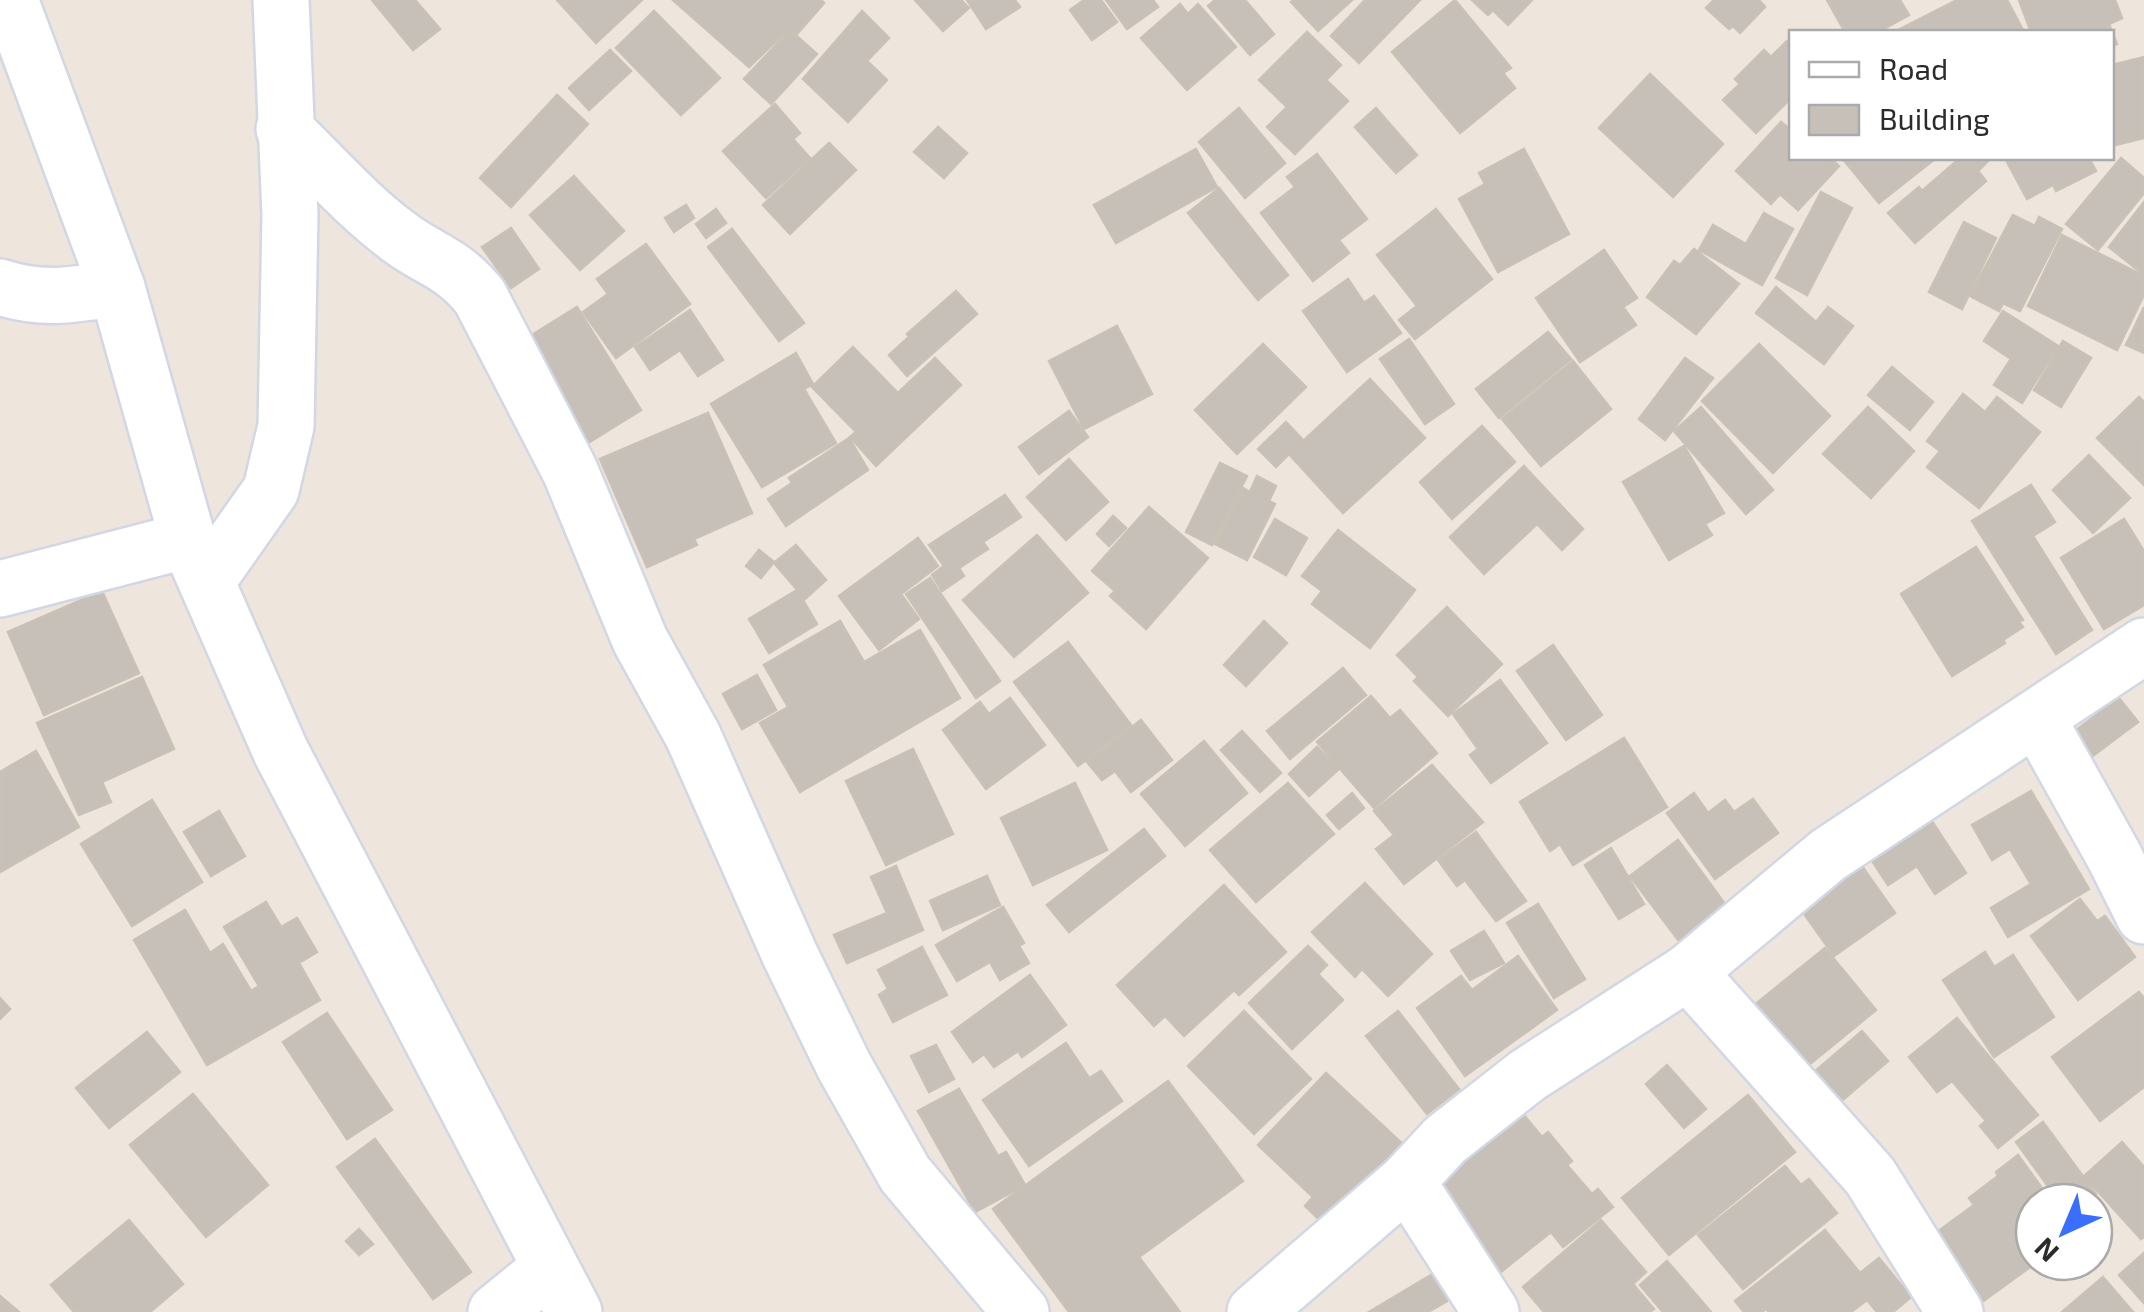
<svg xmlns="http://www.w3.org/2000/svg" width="2144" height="1312" font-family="'Exo 2',sans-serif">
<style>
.building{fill:#c6c0b8;stroke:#cac1b6;stroke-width:2.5}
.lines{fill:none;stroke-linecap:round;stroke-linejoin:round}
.street-casing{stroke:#d2d7e5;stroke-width:60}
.secondary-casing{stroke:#d2d7e5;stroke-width:60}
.street{stroke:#fff;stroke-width:55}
.secondary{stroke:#fff;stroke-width:55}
</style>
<rect width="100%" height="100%" fill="#eee5dd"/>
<g class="building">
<polygon points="372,0 415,0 440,29 413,50"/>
<polygon points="557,0 642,0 596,43"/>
<polygon points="821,0 824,3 797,34 790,28 749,67 674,1"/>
<polygon points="915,0 961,0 969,8 943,31"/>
<polygon points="967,0 1015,0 1020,7 986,29"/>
<polygon points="1084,0 1101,0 1117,22 1092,40 1070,10"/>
<polygon points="1106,0 1153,0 1158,7 1127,29"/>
<polygon points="1215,0 1245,0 1274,34 1250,55 1208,6"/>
<polygon points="1294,0 1352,0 1318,31 1291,2"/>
<polygon points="1365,0 1420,0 1359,63 1331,36"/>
<polygon points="1455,0 1511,68 1503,73 1515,88 1460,133 1392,52"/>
<polygon points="1472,0 1532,0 1508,25 1493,10 1488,15"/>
<polygon points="1714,0 1759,0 1765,7 1740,33 1733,26 1729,29 1706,8"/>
<polygon points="1827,0 1900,0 1909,15 1878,32 1845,32"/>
<polygon points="1957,0 2007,0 2024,32 1900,32 1898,30"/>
<polygon points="2019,0 2115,0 2122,18 2109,24 2117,44 2112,46 2112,32 2031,32"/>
<polygon points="1180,4 1188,14 1198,4 1236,47 1187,90 1141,38"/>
<polygon points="654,11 720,78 681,115 616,48"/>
<polygon points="862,11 889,38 867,61 887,80 848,122 803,79"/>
<polygon points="790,30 817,54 771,104 744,79"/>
<polygon points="1307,32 1341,65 1326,80 1348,101 1295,154 1267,127 1287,107 1259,80"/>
<polygon points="1787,41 1792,45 1792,97 1756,133 1723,100 1740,84 1735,79 1764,50 1771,57"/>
<polygon points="610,50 631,71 589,110 569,88"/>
<polygon points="2144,57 2144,138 2112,146 2112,65"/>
<polygon points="1650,74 1723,144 1673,197 1599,128"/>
<polygon points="557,95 588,124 511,207 480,178"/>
<polygon points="775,104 800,133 793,139 810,158 766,198 723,151"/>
<polygon points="1239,108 1285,163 1245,198 1199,142"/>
<polygon points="1376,108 1417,155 1396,173 1355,127"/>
<polygon points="1781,122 1792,131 1792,158 1830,158 1839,166 1798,210 1780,194 1771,204 1736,171"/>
<polygon points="938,127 967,153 944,178 914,152"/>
<polygon points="829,143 856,170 790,234 763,205"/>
<polygon points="1196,149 1217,187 1116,243 1094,205"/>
<polygon points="1524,149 1569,234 1498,272 1459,199 1485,184 1479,173"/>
<polygon points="1317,154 1367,219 1339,240 1349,253 1313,281 1261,213 1295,187 1287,177"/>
<polygon points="1842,158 1936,158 1879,203"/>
<polygon points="1960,158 1987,158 1989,160 1978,171 1986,181 1915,243 1888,213 1919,187 1922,191"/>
<polygon points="2005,158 2089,158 2096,171 2056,191 2053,185 2027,199"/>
<polygon points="2121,158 2144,178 2144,193 2098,250 2066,224"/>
<polygon points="574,176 624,231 580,270 530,215"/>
<polygon points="1219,188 1288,275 1258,300 1188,213"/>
<polygon points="1821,192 1852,208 1807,295 1776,278"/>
<polygon points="2144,202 2144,275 2109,247"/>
<polygon points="686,205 694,218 674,232 665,218"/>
<polygon points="716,209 726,223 706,238 696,224"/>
<polygon points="1436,209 1492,279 1415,339 1399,320 1417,306 1377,255"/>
<polygon points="1764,213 1793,229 1762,285 1699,250 1713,225 1746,244"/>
<polygon points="2013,215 2035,226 2039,217 2062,229 2020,311 2003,303 1999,311 1970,296"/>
<polygon points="1964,222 1996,238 1962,309 1929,292"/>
<polygon points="511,228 539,269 511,288 482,247"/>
<polygon points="732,229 804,323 779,341 708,247"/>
<polygon points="2062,235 2144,276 2144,295 2117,350 2028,306"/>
<polygon points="646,244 690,304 616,358 583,312 608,294 597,279"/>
<polygon points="1694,249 1739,284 1696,334 1647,297 1674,261 1680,265"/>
<polygon points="1604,250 1637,298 1623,307 1636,325 1580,362 1536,298"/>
<polygon points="1348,279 1364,303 1374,296 1401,333 1347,372 1303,311"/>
<polygon points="1776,287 1816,322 1828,307 1853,326 1824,364 1756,313"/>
<polygon points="956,291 977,314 907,376 889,355 909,337 907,334"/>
<polygon points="577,307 641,410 588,443 524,340"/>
<polygon points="2144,307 2144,353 2126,345"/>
<polygon points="690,310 723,360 698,376 680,350 650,370 635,347"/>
<polygon points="2003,311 2058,346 2022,403 1994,385 2011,359 1984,341"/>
<polygon points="1117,326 1152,394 1084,429 1049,361"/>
<polygon points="1548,332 1571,359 1499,418 1476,389"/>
<polygon points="1409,339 1454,404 1425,424 1380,359"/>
<polygon points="2063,341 2091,358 2061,407 2034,390"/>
<polygon points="1263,344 1306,387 1237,454 1195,410"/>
<polygon points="1759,344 1830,416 1773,473 1702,401"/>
<polygon points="853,347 898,393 935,358 961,385 876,466 850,437 856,432 812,387"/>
<polygon points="796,353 813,384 804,389 836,443 762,487 711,404"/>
<polygon points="1685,358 1713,378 1665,440 1639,419"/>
<polygon points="1573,361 1611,409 1541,466 1502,419"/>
<polygon points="1892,367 1933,402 1910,430 1868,395"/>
<polygon points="1370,379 1425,438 1343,513 1289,454"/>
<polygon points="1963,394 1985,412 1997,397 2040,432 1979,508 1927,467 1940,451 1927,441"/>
<polygon points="2139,397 2144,402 2143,484 2097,438"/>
<polygon points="1701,407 1773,490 1746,514 1674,431"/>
<polygon points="1868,407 1914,451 1871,498 1823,454"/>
<polygon points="1069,411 1088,437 1039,474 1019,447"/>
<polygon points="708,413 752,513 694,539 697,545 647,567 600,459"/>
<polygon points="1286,422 1303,440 1276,467 1258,449"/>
<polygon points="1482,426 1515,462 1452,519 1420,482"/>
<polygon points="849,438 868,470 786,526 768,499 792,483 789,478"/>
<polygon points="1684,446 1724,513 1705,524 1712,535 1669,560 1623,482"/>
<polygon points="2089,455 2130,498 2093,533 2053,490"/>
<polygon points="1069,459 1108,502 1066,540 1027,497"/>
<polygon points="1220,463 1247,476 1212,545 1186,532"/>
<polygon points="1524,466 1583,529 1562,550 1537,524 1484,574 1450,537"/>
<polygon points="1257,476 1276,486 1269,501 1275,504 1247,560 1215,544 1243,488 1250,492"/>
<polygon points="2031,485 2055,522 2033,536 2092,630 2056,654 1972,521"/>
<polygon points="1005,495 1021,517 983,542 988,549 959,568 964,576 942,591 932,575 944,566 929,545"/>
<polygon points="1149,507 1208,558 1146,629 1110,596 1115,591 1092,571"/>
<polygon points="1113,516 1126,528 1109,546 1097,534"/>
<polygon points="1275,519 1307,538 1286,575 1254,557"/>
<polygon points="2124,519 2144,551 2144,605 2104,629 2061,558"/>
<polygon points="1338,530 1415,590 1370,648 1312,604 1322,591 1302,576"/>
<polygon points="1037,535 1088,593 1014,657 963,600"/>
<polygon points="918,538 938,566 901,594 919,619 879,650 839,596"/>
<polygon points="796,545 826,580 805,599 774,563"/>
<polygon points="1976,547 2023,620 2019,622 2023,627 2003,640 2005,643 1952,676 1901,594"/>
<polygon points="759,550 774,562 761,578 746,566"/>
<polygon points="930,578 1000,681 976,698 906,594"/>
<polygon points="797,590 817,624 769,653 749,619"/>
<polygon points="102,591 139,673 44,715 8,632"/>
<polygon points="1447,607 1502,664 1448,716 1414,681 1418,677 1397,655"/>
<polygon points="840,621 864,662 920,630 960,698 800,792 760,723 788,707 764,665"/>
<polygon points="1264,621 1287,643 1246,686 1224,665"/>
<polygon points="1068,642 1131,725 1078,766 1014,682"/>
<polygon points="1553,645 1602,715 1566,740 1517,671"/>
<polygon points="1343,668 1366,695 1290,759 1267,731"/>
<polygon points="757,675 776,710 742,729 723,694"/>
<polygon points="142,677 174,749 102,782 111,802 79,815 37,723"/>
<polygon points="1500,680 1547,743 1491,783 1470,755 1478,749 1453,714"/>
<polygon points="1371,696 1390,718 1400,710 1437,753 1374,808 1317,742"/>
<polygon points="1010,698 1045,745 986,789 943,730 980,702 989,714"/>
<polygon points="2119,698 2138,722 2086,761 2067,737"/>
<polygon points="1141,720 1172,760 1131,792 1115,771 1102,780 1087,762"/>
<polygon points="1242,731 1281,773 1260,792 1221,750"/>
<polygon points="1624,738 1667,807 1573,865 1560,844 1550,851 1520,802"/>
<polygon points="1204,741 1247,793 1185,846 1141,794"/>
<polygon points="1317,747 1339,769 1309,796 1289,774"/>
<polygon points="913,749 953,834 886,865 846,781"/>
<polygon points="36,751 79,827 0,872 0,772"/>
<polygon points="1432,765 1483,822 1404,884 1376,849 1394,835 1374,811"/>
<polygon points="1075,783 1107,850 1033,885 1001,818"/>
<polygon points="1288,783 1334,834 1256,902 1210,850"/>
<polygon points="2031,791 2089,889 2008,937 1991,908 2031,884 2010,849 1992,860 1972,825"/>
<polygon points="1352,793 1364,808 1339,829 1327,815"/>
<polygon points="1694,793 1708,813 1725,800 1734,812 1753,799 1778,833 1715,879 1667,813"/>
<polygon points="152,800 202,882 132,926 81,844"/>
<polygon points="219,811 245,856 211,876 184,832"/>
<polygon points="1927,814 1966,873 1935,894 1917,866 1888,885 1867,853"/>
<polygon points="1144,829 1165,856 1069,932 1047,905"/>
<polygon points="1476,832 1526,901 1496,921 1465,880 1457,886 1438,860"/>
<polygon points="1678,840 1725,904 1706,917 1711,923 1682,945 1630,876"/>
<polygon points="1611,848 1644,904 1619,919 1585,865"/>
<polygon points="1854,855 1895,913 1834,956 1793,898"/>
<polygon points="896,866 923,930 847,963 834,935 887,913 871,877"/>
<polygon points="987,876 1000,905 943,930 930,901"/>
<polygon points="1365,883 1432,954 1388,996 1362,969 1355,977 1312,932"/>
<polygon points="1224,885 1286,952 1239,995 1234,990 1184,1036 1165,1016 1154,1026 1117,985"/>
<polygon points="2080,899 2097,921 2105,916 2135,957 2078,1000 2031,936"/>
<polygon points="266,902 281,927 297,918 317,952 299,963 320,1000 207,1065 134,940 185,910 210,953 223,944 251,991 259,986 224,927"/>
<polygon points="1538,904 1585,979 1554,998 1507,923"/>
<polygon points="1003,907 1024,943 1019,946 1029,963 1000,980 990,962 957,981 936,945"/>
<polygon points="1484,931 1504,963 1470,980 1451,951"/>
<polygon points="1308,946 1327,965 1318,974 1343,1000 1292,1049 1249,1003"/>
<polygon points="922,947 947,995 893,1022 879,995 888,989 878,970"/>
<polygon points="1825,948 1876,1010 1799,1073 1747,1011"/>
<polygon points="1985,952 1994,967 2013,955 2054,1017 1994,1057 1943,980"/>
<polygon points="1518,956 1557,1010 1465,1076 1417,1008 1461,976 1472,990"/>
<polygon points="1030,975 1066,1025 1022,1057 1018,1051 994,1067 984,1054 973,1062 952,1032"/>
<polygon points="2139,992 2144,998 2144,1087 2100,1121 2052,1057"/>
<polygon points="0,998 10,1009 0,1019"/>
<polygon points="1244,1011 1311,1079 1254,1134 1188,1066"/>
<polygon points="1398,1011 1459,1089 1427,1114 1366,1036"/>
<polygon points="327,1013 392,1110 347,1139 283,1042"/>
<polygon points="1957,1018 2038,1115 1998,1148 1980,1126 1986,1121 1952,1081 1937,1092 1909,1057"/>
<polygon points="1862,1031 1888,1061 1831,1110 1805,1080"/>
<polygon points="147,1032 180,1072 109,1128 76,1088"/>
<polygon points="1066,1043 1089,1078 1101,1071 1122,1101 1029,1166 983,1100"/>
<polygon points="936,1045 954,1079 929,1092 911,1056"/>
<polygon points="1667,1065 1706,1109 1684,1128 1646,1084"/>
<polygon points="1326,1073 1406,1147 1329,1229 1305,1206 1313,1197 1258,1145"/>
<polygon points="1168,1081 1243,1181 1139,1257 1180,1312 1069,1312 993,1209"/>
<polygon points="959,1089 998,1156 1006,1152 1025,1185 975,1212 918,1111"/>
<polygon points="193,1094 268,1185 206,1237 130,1145"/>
<polygon points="1748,1095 1795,1152 1669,1255 1622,1198"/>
<polygon points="1518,1108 1542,1137 1548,1132 1572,1161 1567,1165 1592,1194 1598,1189 1613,1207 1563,1247 1551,1232 1492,1279 1434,1176"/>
<polygon points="2043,1122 2096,1194 2085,1202 2076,1202 2061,1182 2050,1189 2016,1142"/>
<polygon points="375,1139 471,1272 433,1299 337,1167"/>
<polygon points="2122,1142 2144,1167 2144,1237 2141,1239 2084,1176"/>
<polygon points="2018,1155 2052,1202 2034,1202 2034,1262 2037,1262 1982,1302 1933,1235 1974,1205 1969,1198 1998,1176 1996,1172"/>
<polygon points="1785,1166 1801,1185 1809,1179 1837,1213 1743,1289 1698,1235"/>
<polygon points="129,1220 183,1284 150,1312 74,1312 51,1285"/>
<polygon points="1601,1220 1646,1272 1633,1284 1654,1309 1650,1312 1544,1312 1523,1287"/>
<polygon points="359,1229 373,1244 359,1255 346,1241"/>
<polygon points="1825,1230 1860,1273 1879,1258 1911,1297 1893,1312 1877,1312 1867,1300 1851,1312 1769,1312 1766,1309 1762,1312 1744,1312 1735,1301"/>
<polygon points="2144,1253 2144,1303 2119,1275"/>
<polygon points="1667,1261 1711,1312 1663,1312 1640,1285"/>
<polygon points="1431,1275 1447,1301 1428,1312 1369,1312"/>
<polygon points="2103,1277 2133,1312 2062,1312"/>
<polygon points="0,1296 19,1312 0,1312"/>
</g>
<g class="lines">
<g class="street-casing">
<g id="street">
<path d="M284,129C322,165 357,206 399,237C431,261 452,262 480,297L570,471L640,640L693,736L790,955L844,1066L905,1174L1021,1312"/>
<path d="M0,287C42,301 74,295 117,288"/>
<polyline points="207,581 271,490 286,426 290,215 281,0"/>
<polyline points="0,589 188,540"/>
<polyline points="2037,718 2114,856 2144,916"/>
<polyline points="1688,972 1870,1176 1955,1312"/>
<polyline points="1407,1181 1491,1312"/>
<polyline points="496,1312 550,1268"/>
<polyline points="1255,1312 1407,1181 1445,1140 1528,1075 1688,972 1828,855 2144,646"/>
</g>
</g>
<g class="secondary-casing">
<polyline id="secondary" points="10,0 117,288 188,540 281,752 574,1312"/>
</g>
<use href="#street" class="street"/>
<use href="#secondary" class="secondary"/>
</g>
<rect x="1789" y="30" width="325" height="130" fill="#ffffff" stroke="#aaaaaa" stroke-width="2.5"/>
<rect x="1809" y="62" width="50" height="15" fill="#ffffff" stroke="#aaaaaa" stroke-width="2.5"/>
<text x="1879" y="80" font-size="30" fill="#2b2b2b">Road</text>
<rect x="1809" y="105" width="50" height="30" fill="#c6c0b8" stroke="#aaaaaa" stroke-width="2.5"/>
<text x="1879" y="130" font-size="30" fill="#2b2b2b">Building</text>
<g transform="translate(2064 1232) rotate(224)"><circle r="48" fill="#ffffff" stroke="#aaaaaa" stroke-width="2.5"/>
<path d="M0-8L18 38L0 25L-18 38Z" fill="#396eff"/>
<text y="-15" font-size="28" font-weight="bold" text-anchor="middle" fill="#2b2b2b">N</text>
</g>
</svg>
